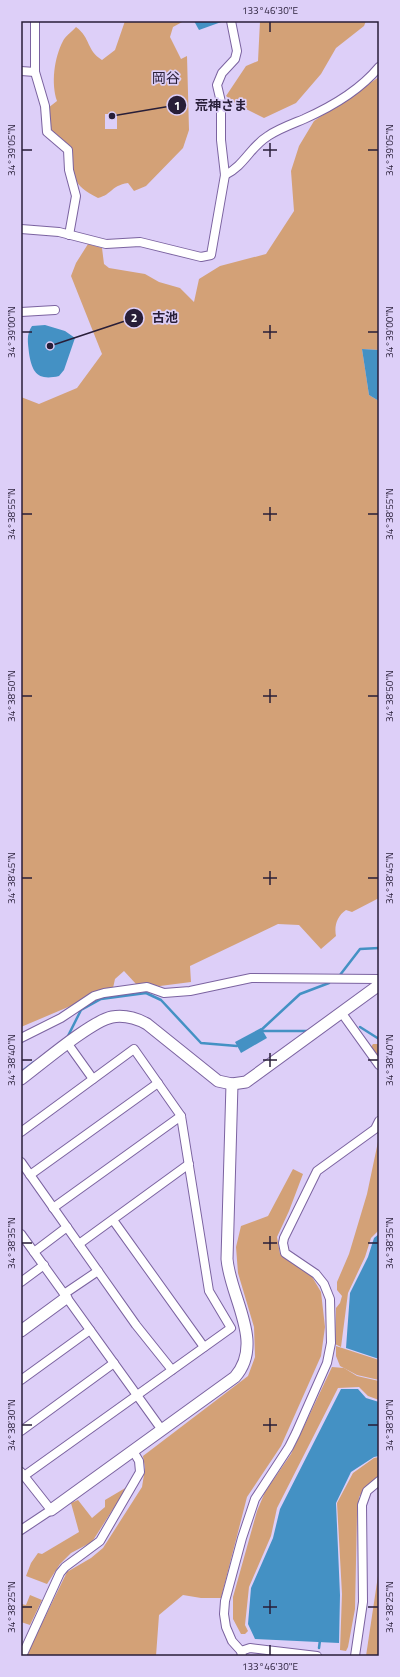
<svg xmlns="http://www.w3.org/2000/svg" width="400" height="1677" font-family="'Titillium Web','Noto Sans JP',sans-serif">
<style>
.green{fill:#d3a177;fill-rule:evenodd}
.water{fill:#4491c4}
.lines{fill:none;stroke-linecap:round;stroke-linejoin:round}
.stream{stroke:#4491c4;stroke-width:2.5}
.street-casing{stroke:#7b63a0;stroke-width:10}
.secondary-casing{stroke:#7b63a0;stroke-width:13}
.street{stroke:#fff;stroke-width:8}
.secondary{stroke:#fff;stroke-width:11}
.ticks{fill:none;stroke:#281e38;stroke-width:1.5}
.labels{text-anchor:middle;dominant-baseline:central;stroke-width:3.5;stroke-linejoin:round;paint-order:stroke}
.quarter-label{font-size:14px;fill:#281e38;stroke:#ddcff8}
.leader{fill:none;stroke:#281e38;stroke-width:1.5}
.callout-dot{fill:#281e38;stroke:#ddcff8;stroke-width:1.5}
.mark-label{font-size:12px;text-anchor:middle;font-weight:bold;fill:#fff}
.callout-label{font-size:13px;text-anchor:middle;font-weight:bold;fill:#281e38;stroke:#ddcff8;stroke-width:3.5;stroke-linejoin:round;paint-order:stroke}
.neatline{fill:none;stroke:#281e38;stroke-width:1.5}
.ticks-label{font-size:10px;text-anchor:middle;fill:#281e38}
</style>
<rect width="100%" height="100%" fill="#ddcff8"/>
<g class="green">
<path d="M125,21H184L173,27L170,37L181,59L187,56L189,130L183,148L146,186L134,191L128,183C110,186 113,194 98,198C72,185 73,177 71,149L50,132L48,108L57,101C51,84 54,58 63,41C65,36 72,32 76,27C91,38 86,50 102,60L115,50ZM105,114H117V129H105Z"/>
<polygon points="260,21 366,21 364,26 336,48 321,74 296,103 264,118 238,105 226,96 246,66 258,61"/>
<path d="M379,77V350L362,349L369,395L379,401V898L352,912L346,910C337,916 334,926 336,936L321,949L299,925L278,924L190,966L191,982L160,986L136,984L124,971L115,979L113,988L21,1027V397L39,404L77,388L102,354L71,276L76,263L88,244L102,248L104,264L109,268L145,274L159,282L180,288L194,302L199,279L220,266L266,254L294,211L291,171L299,146L314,121Z"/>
<polygon points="373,1044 379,1044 379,1058 371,1047"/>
<polygon points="379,1137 379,1230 371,1238 365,1257 348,1293 341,1347 335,1344 336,1308 340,1303 342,1296 337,1290 337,1282 349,1254 367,1194"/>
<polygon points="293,1169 303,1174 289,1211 277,1237 280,1254 311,1275 321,1292 325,1327 321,1356 281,1446 247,1497 221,1598 201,1598 183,1595 159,1615 156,1656 26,1656 67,1572 91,1558 103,1548 142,1487 145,1468 143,1456 248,1376 255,1357 254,1327 238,1273 236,1247 241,1226 268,1216"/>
<polygon points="336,1346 379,1360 379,1380 357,1375 340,1366 336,1356"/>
<polygon points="332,1367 344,1368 357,1376 379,1381 379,1400 368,1396 359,1387 338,1388 277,1508 271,1536 249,1587 245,1625 248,1631 245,1634 241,1634 233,1619 233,1597 257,1511 265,1492 291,1454"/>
<polygon points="379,1457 379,1475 365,1488 359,1497 357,1515 355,1609 348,1647 346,1651 340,1650 342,1594 337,1503 353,1473 374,1458"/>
<polygon points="127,1487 92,1542 71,1553 60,1564 47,1584 26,1576 31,1563 38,1553 42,1554 79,1532 71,1503 78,1500 92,1518 105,1507 105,1500"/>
<polygon points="379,1569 379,1652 378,1656 366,1656"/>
<polygon points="30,1595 42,1600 30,1625 21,1622 21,1604 26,1605"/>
</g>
<g class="water">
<polygon points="194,21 224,21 199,30"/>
<path d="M45,325L65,331L75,338L64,370L59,376C38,381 32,373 29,353C28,342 26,335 32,326Z"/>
<polygon points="362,349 379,350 379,401 369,395"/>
<polygon points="261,1028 267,1038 241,1053 235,1042"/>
<polygon points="379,1234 379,1359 346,1348 350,1293 368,1257 374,1238"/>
<polygon points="341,1389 358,1389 366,1398 379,1402 379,1456 374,1457 351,1472 336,1503 340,1595 339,1643 255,1639 248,1624 251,1588 273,1538 280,1509"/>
</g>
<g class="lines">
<g class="stream">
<polyline points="340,975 360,949 379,948"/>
<polyline points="360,1027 379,1039"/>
<polyline points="261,1031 307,1031"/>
<polyline points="259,1032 300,994 329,983"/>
<polyline points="67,1038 81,1010 101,999 146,993 161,1000 201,1043 237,1046"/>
<polyline points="21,1072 34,1062"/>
<polyline points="319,1648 320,1640"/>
</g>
<g class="street-casing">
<g id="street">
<polyline points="35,21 35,72 45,106 47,132 68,150 69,170 76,196 69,235"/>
<polyline points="21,71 35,72"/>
<path d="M225,175C245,165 250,147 268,136C278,129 292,124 304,119C331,107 360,90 379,67"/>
<polyline points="21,229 59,232 106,244 140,242 201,257 211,255 225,175 221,140 221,102 217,85 222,73 235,59 237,51 231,21"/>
<polyline points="21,312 55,310"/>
<polyline points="341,1012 379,1065"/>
<polyline points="21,1038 61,1018 94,996 104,993 147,987 164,993 190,991 251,978 379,979"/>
<polyline points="68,1044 93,1079"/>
<polyline points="21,1132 134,1049 181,1116 209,1291 231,1328 24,1476"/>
<polyline points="21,1162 136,1325 172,1370"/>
<polyline points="30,1175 158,1083"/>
<polyline points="53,1208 181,1116"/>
<polyline points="113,1220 204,1347"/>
<polyline points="21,1234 162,1430"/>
<polyline points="79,1244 189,1164"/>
<polyline points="34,1252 67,1227"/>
<polyline points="21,1282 44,1265"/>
<polyline points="64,1294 98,1271"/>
<polyline points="21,1380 90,1330"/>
<polyline points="21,1431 114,1363"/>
<polyline points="21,1472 51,1510 21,1530"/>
<polyline points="241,1651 250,1648 317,1656"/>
<polyline points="22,1656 60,1573 65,1567 100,1541 140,1472 139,1461 133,1451"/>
<polyline points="242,1656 241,1651 232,1641 226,1627 224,1614 225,1601 242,1538 255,1499 289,1447 296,1433 327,1363 331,1343 330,1299 324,1284 316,1274 285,1253 283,1243 284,1238 317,1171 375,1129 379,1121"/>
<polyline points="355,1656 363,1602 362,1505 367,1491 379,1481"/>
</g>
</g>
<g class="secondary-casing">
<g id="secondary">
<path d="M21,1079C40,1065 91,1021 112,1017C124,1015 136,1018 147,1024L218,1081L232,1084L246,1082L379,985"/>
<polyline points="21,1331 66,1298"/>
<path d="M51,1510L235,1377C265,1343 230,1297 227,1259L232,1084"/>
</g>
</g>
<use href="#street" class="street"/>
<use href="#secondary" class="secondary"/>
</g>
<path class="ticks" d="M270,22V32M270,143V157M22,150H32M263,150H277M368,150H378M270,325V339M22,332H32M263,332H277M368,332H378M270,507V521M22,514H32M263,514H277M368,514H378M270,689V703M22,696H32M263,696H277M368,696H378M270,871V885M22,878H32M263,878H277M368,878H378M270,1053V1067M22,1060H32M263,1060H277M368,1060H378M270,1236V1250M22,1243H32M263,1243H277M368,1243H378M270,1418V1432M22,1425H32M263,1425H277M368,1425H378M270,1600V1614M22,1607H32M263,1607H277M368,1607H378M270,1645V1655"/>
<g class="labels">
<g class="quarter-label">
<text x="166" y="77">岡谷</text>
</g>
</g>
<path class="leader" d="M112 116L177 105M50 346L134 318"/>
<g class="callout-dot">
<circle cx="112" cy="116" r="4"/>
<circle cx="50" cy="346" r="4"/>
<circle cx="177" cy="105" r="10"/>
<circle cx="134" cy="318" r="10"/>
</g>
<g class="mark-label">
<text x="177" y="110">1</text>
<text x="134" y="322">2</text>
</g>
<g class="callout-label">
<text x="221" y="110">荒神さま</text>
<text x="165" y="322">古池</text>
</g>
<rect width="400" height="1677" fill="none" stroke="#ddcff8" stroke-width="44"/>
<rect x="22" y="22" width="356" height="1633" class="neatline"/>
<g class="ticks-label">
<text x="270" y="14">133°46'30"E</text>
<text transform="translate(11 150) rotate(-90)" y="4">34°39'05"N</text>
<text transform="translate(389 150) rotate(-90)" y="4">34°39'05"N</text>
<text transform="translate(11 332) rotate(-90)" y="4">34°39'00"N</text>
<text transform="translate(389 332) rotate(-90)" y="4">34°39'00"N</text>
<text transform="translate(11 514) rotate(-90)" y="4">34°38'55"N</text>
<text transform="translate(389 514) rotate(-90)" y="4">34°38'55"N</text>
<text transform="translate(11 696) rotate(-90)" y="4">34°38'50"N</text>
<text transform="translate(389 696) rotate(-90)" y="4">34°38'50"N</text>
<text transform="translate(11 878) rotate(-90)" y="4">34°38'45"N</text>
<text transform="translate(389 878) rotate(-90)" y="4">34°38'45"N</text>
<text transform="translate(11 1060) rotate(-90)" y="4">34°38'40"N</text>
<text transform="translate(389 1060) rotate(-90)" y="4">34°38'40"N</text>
<text transform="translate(11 1243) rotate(-90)" y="4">34°38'35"N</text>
<text transform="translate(389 1243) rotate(-90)" y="4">34°38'35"N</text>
<text transform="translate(11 1425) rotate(-90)" y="4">34°38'30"N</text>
<text transform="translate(389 1425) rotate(-90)" y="4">34°38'30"N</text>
<text transform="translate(11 1607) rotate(-90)" y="4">34°38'25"N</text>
<text transform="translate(389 1607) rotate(-90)" y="4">34°38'25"N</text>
<text x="270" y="1670">133°46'30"E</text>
</g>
</svg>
